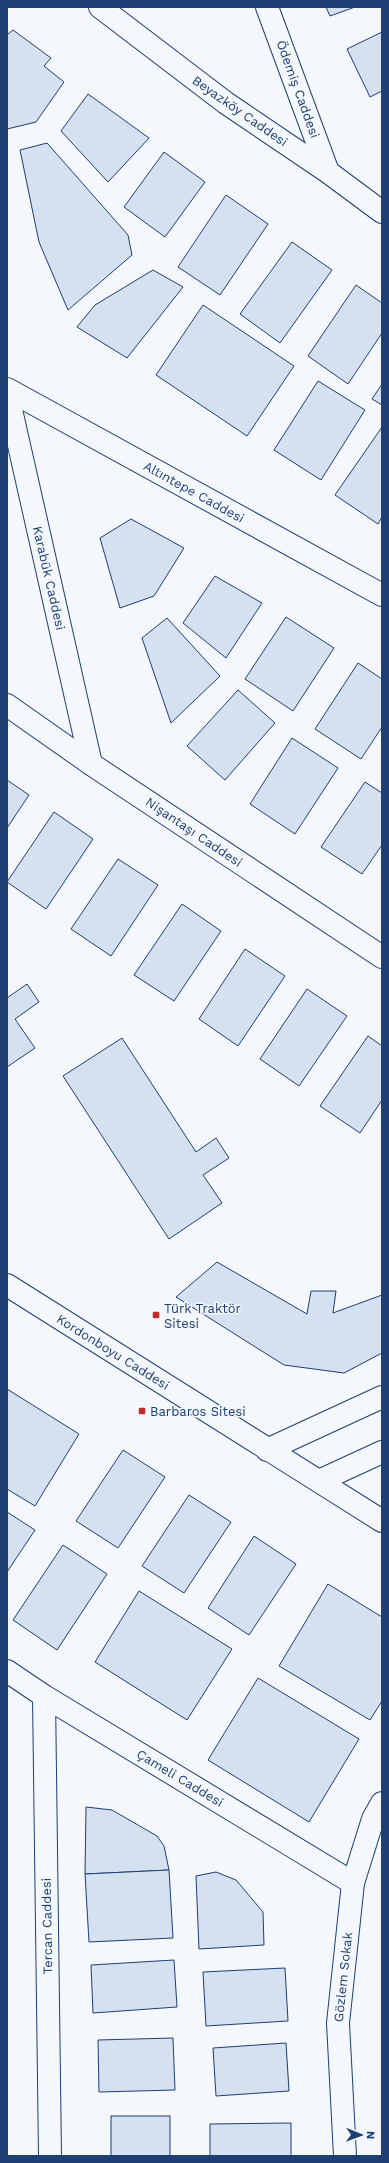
<svg xmlns="http://www.w3.org/2000/svg" width="389" height="2163" font-family="'Work Sans',sans-serif">
<style>
.building{fill:#d5e0f0;stroke:#1d3f73}
.lines{fill:none;stroke-linecap:round;stroke-linejoin:round}
.minor-casing{stroke:#1d3f73;stroke-width:24}
.secondary-casing{stroke:#1d3f73;stroke-width:24}
.minor{stroke:#f4f7fb;stroke-width:22}
.secondary{stroke:#f4f7fb;stroke-width:22}
.poi-dot{fill:#c62828;stroke:#f4f7fb;stroke-width:1.5}
.labels{text-anchor:middle;dominant-baseline:central;stroke-width:3;stroke-linejoin:round;paint-order:stroke}
.street-label{font-size:13px;fill:#1d3f73;stroke:#f4f7fb}
.poi-label{font-size:13px;fill:#1d3f73;stroke:#f4f7fb;text-anchor:start}
</style>
<rect width="100%" height="100%" fill="#f4f7fb"/>
<g class="building">
<polygon points="326,7 355,7 330,16"/>
<polygon points="13,30 51,58 44,66 64,82 36,122 7,129 7,35"/>
<polygon points="382,32 382,91 370,97 347,49"/>
<polygon points="88,94 149,138 108,182 61,131"/>
<polygon points="47,143 128,235 132,255 68,310 39,242 20,150"/>
<polygon points="164,152 205,182 165,237 124,207"/>
<polygon points="226,195 268,224 220,295 178,267"/>
<polygon points="292,242 332,270 280,343 240,314"/>
<polygon points="153,270 183,287 127,358 77,327 95,305"/>
<polygon points="356,285 382,303 382,333 348,384 308,356"/>
<polygon points="203,305 294,366 247,436 156,375"/>
<polygon points="318,381 365,410 321,480 274,450"/>
<polygon points="382,384 382,405 372,399"/>
<polygon points="382,427 382,517 378,524 335,495"/>
<polygon points="131,519 184,548 154,596 120,608 100,538"/>
<polygon points="215,576 262,603 226,658 183,623"/>
<polygon points="286,617 334,648 293,711 245,679"/>
<polygon points="167,618 220,676 171,723 142,638"/>
<polygon points="358,663 382,679 382,727 361,759 315,729"/>
<polygon points="238,690 275,723 225,780 187,746"/>
<polygon points="292,738 338,768 295,834 250,804"/>
<polygon points="7,780 29,795 7,828"/>
<polygon points="365,782 382,793 382,845 362,874 321,847"/>
<polygon points="54,812 93,839 46,909 7,882"/>
<polygon points="118,859 158,885 111,956 71,929"/>
<polygon points="182,904 221,931 174,1001 134,975"/>
<polygon points="245,949 285,976 238,1046 199,1019"/>
<polygon points="27,984 39,1002 15,1019 35,1048 7,1067 7,998"/>
<polygon points="307,989 347,1016 299,1086 260,1059"/>
<polygon points="368,1036 382,1046 382,1100 360,1133 320,1106"/>
<polygon points="122,1038 196,1152 216,1138 229,1158 203,1175 222,1203 169,1239 63,1076"/>
<polygon points="217,1262 307,1314 311,1291 336,1291 333,1313 382,1295 382,1353 344,1373 284,1365 176,1297"/>
<polygon points="7,1389 79,1434 35,1506 7,1489"/>
<polygon points="123,1450 165,1477 118,1548 76,1521"/>
<polygon points="189,1495 231,1522 184,1593 142,1566"/>
<polygon points="7,1512 35,1530 7,1572"/>
<polygon points="254,1536 296,1564 249,1635 208,1608"/>
<polygon points="63,1545 107,1574 57,1650 13,1620"/>
<polygon points="328,1584 382,1617 382,1701 370,1720 279,1666"/>
<polygon points="139,1591 232,1649 187,1720 95,1662"/>
<polygon points="258,1678 359,1739 309,1822 208,1760"/>
<polygon points="86,1807 112,1810 157,1836 164,1846 169,1870 85,1874"/>
<polygon points="169,1870 173,1938 89,1942 85,1874"/>
<polygon points="216,1872 236,1880 263,1912 264,1945 199,1949 196,1876"/>
<polygon points="174,1960 177,2007 93,2013 91,1965"/>
<polygon points="285,1968 288,2021 206,2026 203,1972"/>
<polygon points="173,2038 175,2090 99,2092 98,2040"/>
<polygon points="286,2043 289,2091 216,2096 213,2048"/>
<rect x="111" y="2116" width="59" height="40"/>
<polygon points="291,2123 291,2156 210,2156 210,2124"/>
</g>
<g class="lines">
<g class="minor-casing">
<g id="minor">
<polyline points="100,7 226,103 328,172 382,212"/>
<polyline points="267,7 328,172"/>
<polyline points="7,389 382,595"/>
<polyline points="7,392 91,764"/>
<polyline points="7,705 91,764 382,957"/>
<polyline points="7,1285 382,1521"/>
<polyline points="7,1671 44,1696 353,1883"/>
<polyline points="44,1696 50,2156"/>
<polyline points="345,2156 338,2023 353,1883 373,1819 382,1803"/>
</g>
</g>
<g class="secondary-casing">
<g id="secondary">
<polyline points="267,1450 382,1397"/>
<polyline points="319,1481 382,1452"/>
</g>
</g>
<use href="#minor" class="minor"/>
<use href="#secondary" class="secondary"/>
</g>
<g class="poi-dot">
<rect x="152" y="1311" width="8" height="8" rx="2"/>
<rect x="138" y="1407" width="8" height="8" rx="2"/>
</g>
<g class="labels">
<g class="street-label">
<text transform="translate(298 89) rotate(70)">Ödemiş Caddesi</text>
<text transform="translate(240 111) rotate(35)">Beyazköy Caddesi</text>
<text transform="translate(194 492) rotate(29)">Altıntepe Caddesi</text>
<text transform="translate(49 578) rotate(77)">Karabük Caddesi</text>
<text transform="translate(194 832) rotate(34)">Nişantaşı Caddesi</text>
<text transform="translate(113 1352) rotate(32)">Kordonboyu Caddesi</text>
<text transform="translate(180 1778) rotate(31)">Çameli Caddesi</text>
<text transform="translate(47 1926) rotate(-91)">Tercan Caddesi</text>
<text transform="translate(343 1977) rotate(-84)">Gözlem Sokak</text>
</g>
<g class="poi-label">
<text x="164" y="1308">Türk Traktör<tspan x="164" dy="15">Sitesi</tspan></text>
<text x="150" y="1411">Barbaros Sitesi</text>
</g>
</g>
<rect width="389" height="2163" fill="none" stroke="#1d3f73" stroke-width="16"/>
<g transform="translate(361 2135) rotate(91)" stroke="#f4f7fb" stroke-width="3" paint-order="stroke">
<path d="M0-3L7 15L0 10L-7 15Z" fill="#1d3f73"/>
<text y="-6" font-size="11" font-weight="bold" text-anchor="middle" fill="#1d3f73">N</text>
</g>
</svg>
